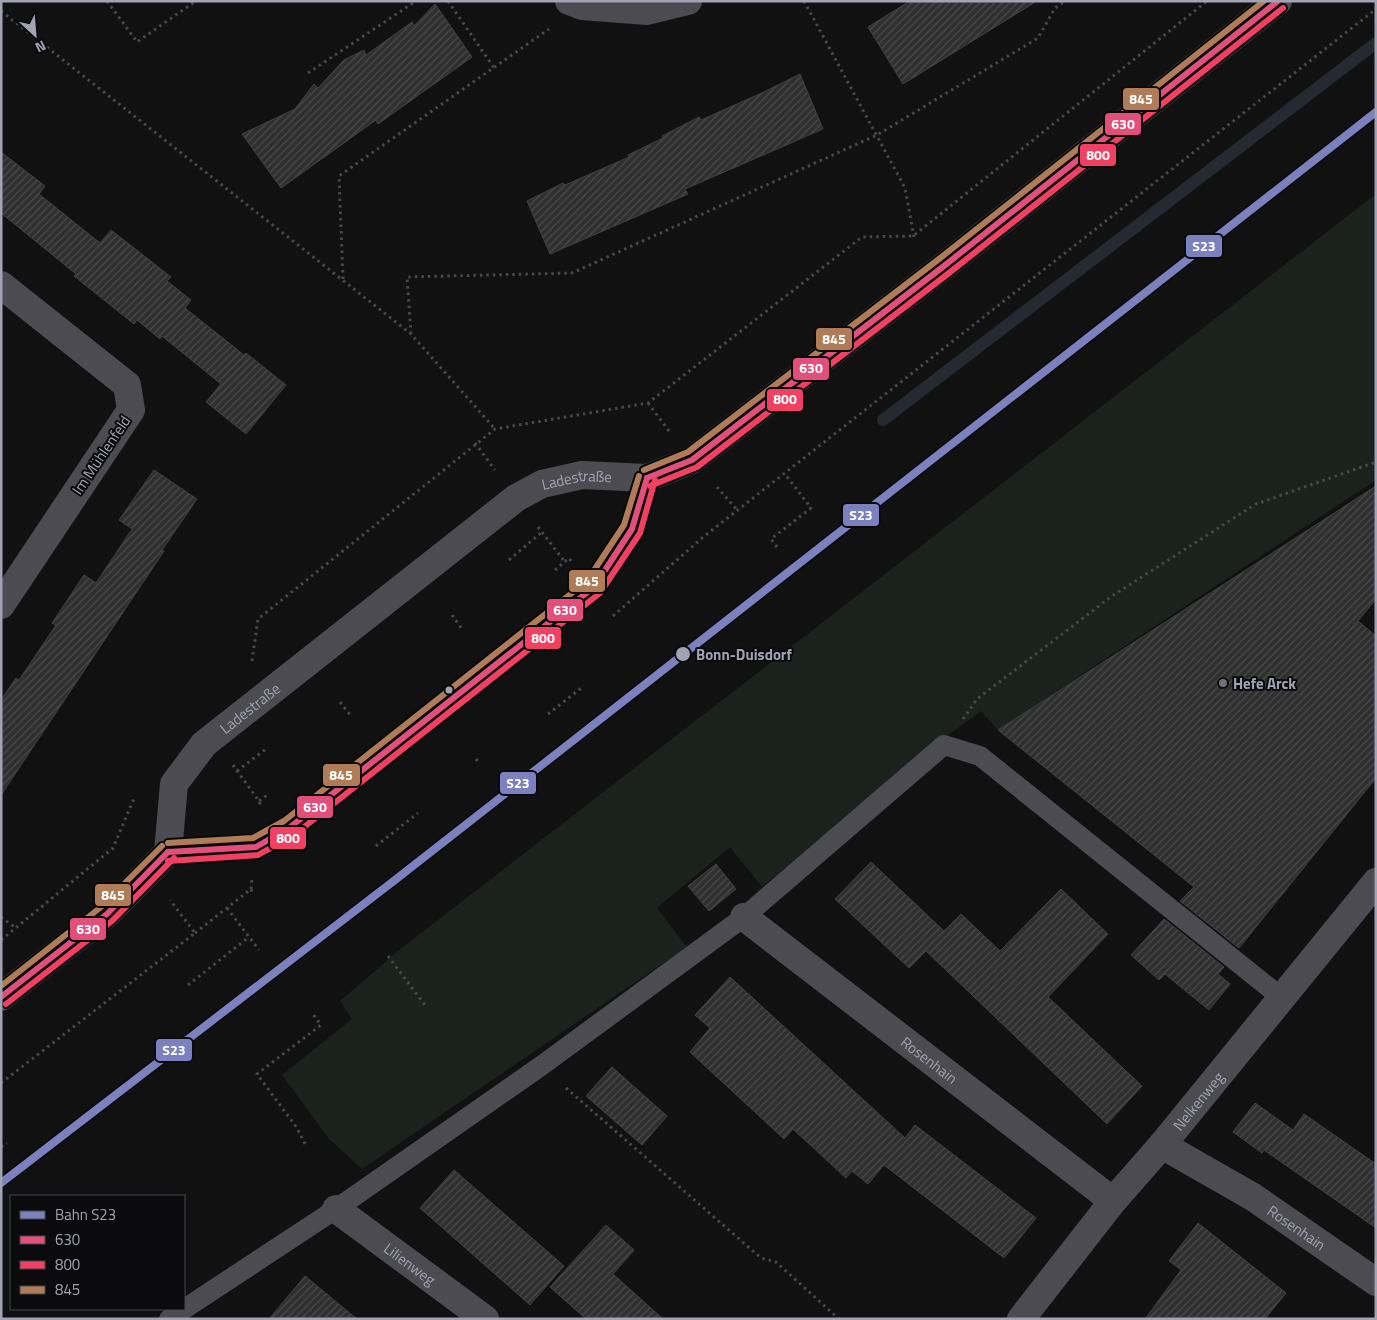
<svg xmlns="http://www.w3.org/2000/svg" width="1377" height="1320" font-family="'Titillium Web',sans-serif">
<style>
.grass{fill:#1b211c}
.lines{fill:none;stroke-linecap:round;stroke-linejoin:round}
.stream{stroke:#252a32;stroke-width:12}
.building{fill:url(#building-hatch);stroke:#404045}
.path{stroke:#47474c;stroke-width:3;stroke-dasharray:2.5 4;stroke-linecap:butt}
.service{stroke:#4b4b51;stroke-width:20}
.minor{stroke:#4b4b51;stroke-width:28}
.bus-1-casing{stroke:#0b0b0d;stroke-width:10}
.bus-2-casing{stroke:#0b0b0d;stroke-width:10}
.bus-3-casing{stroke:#0b0b0d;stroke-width:10}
.bus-1{stroke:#e24f7b;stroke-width:6}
.bus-2{stroke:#f24062;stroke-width:6}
.bus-3{stroke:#b07c57;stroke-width:6}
.rail-1-casing{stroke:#0b0b0d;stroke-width:11}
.rail-1{stroke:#7a81be;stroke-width:8}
.stop-dot{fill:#a1a3b3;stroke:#0b0b0d;stroke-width:2}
.poi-dot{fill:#6f707a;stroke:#0b0b0d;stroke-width:2}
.labels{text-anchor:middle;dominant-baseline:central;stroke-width:4;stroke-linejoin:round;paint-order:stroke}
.street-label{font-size:15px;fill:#a1a3b3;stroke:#0b0b0d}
.stop-label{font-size:15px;font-weight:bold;fill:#a1a3b3;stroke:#0b0b0d;text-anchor:start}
.poi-label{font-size:15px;font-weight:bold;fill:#a1a3b3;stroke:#0b0b0d;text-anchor:start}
.line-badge{stroke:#0b0b0d;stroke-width:2}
.badge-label{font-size:14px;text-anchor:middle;font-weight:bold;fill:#fff}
</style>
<defs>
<pattern id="building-hatch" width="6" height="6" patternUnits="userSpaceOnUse" patternTransform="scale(1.25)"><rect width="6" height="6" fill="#2f2f30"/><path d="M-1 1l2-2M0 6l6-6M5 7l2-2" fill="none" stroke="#4a4a4c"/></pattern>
</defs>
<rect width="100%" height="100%" fill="#111"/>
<polygon class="grass" points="1376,194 1376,480 998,730 981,711 942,740 762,887 730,847 657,908 687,947 362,1169 329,1139 282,1075 352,1019 340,1001 398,951"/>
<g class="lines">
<polyline class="stream" points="883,420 1376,43"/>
</g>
<g class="building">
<polygon points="910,1 1037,1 903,84 868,27"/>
<polygon points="435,4 472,57 378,124 376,120 281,188 242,134 295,109 314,84 318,88 344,60 364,50 366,55 412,22 414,26"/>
<polygon points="800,74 823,129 685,189 688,194 550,254 527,201 563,183 565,185 629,157 628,155 663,138 662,136 699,117 701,120 764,92"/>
<polygon points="1,152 45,186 39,194 100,243 111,230 171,277 167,281 191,300 185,308 244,355 246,353 286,385 246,434 206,402 221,384 162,336 160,339 137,320 134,324 74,276 76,274 1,213"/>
<polygon points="154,470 197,499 162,550 164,551 1,795 1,700 16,678 19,680 56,625 52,623 84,575 96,583 132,529 119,520"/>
<polygon points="1376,486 1376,599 1358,621 1376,636 1376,778 1239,948 1180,901 1194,887 998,730"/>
<polygon points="871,862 944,931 961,914 1000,951 1061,889 1108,934 1048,997 1142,1086 1107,1124 926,951 909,968 835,899"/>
<polygon points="716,864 736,889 709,911 688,886"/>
<polygon points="1164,919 1224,967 1218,974 1230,984 1209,1010 1165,974 1159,980 1131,955"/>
<polygon points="730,977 905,1138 915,1125 1036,1218 1004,1258 884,1165 868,1184 852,1171 846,1178 793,1129 784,1139 690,1052 710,1028 695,1015"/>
<polygon points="612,1067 667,1116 642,1145 586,1096"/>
<polygon points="1255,1103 1293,1130 1304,1114 1376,1164 1376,1228 1264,1150 1262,1153 1233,1132"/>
<polygon points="454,1170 564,1266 530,1305 420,1208"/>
<polygon points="1198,1223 1286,1293 1265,1319 1145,1319 1181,1270 1169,1261"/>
<polygon points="606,1225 634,1250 613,1274 663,1319 586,1319 550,1287"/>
<polygon points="305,1276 357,1319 269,1319"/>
</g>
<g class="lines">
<g class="path">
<polyline points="107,1 137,42 196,1"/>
<polyline points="448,1 494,68"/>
<polyline points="804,1 905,188 914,237"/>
<polyline points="1,11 411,334 495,429"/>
<polyline points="308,73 416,1"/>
<polyline points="343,279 339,176 549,29"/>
<polyline points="411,334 407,277 572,273 877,135 1038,38 1055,8 1065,1"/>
<polyline points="648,403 669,431"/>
<polyline points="475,443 495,470"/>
<polyline points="717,487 738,511"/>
<polyline points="538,527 565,562"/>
<polyline points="777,547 771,539 811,508 785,474"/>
<polyline points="509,560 542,532"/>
<polyline points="555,570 569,558 572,562"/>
<polyline points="452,615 462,629"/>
<polyline points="613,616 702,538 1376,9"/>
<polyline points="252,661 258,619 495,429 648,403 862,237 913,236 1207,1"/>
<polyline points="340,702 351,716"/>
<polyline points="548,714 584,686"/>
<polyline points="963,719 977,699 1112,596 1256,504 1376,462"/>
<polyline points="476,759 479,763"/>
<polyline points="233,765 259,801 261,807"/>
<polyline points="237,771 266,749"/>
<polyline points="259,801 269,794"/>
<polyline points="376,846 418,813"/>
<polyline points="251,889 252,878"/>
<polyline points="227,908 259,950"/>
<polyline points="1,917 16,928"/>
<polyline points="195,933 251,889 252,892"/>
<polyline points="1,940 113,848 135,796"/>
<polyline points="388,956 427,1008"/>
<polyline points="188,985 249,937"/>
<polyline points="1,1083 195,933 170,900"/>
<polyline points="566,1088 761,1258 776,1262 839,1319"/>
<polyline points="305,1144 297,1128 257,1074 321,1025 312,1013"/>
<polyline points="1,1147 7,1143"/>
</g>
<g class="service">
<polyline points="168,852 256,847 289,828 594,587 632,529 647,478"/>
<polyline points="169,1319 336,1209 541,1066 744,917 944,745 980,756 1282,998"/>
</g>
<g class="minor">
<polyline points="569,1 582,6 647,11 688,1"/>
<polyline points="1,285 127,385 131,410 1,605"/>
<path id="s1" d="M744,917L1113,1201"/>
<path id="s2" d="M1,997L107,914L168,852L174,784L204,744L516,498L542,484L582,475L647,478L692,460L944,266L1278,1"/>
<path id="s3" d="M1162,1145L1253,1197L1376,1282"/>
<path id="s4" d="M336,1209L485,1319"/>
<path id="s5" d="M1021,1319L1113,1201L1162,1145L1376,882"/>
</g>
<g class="bus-1-casing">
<g id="bus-1">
<polyline points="647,478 692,460 944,266 1278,1"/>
<polyline points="168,852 256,847 289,828 594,587 632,529 647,478"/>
<polyline points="1,997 107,914 168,852"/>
</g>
</g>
<g class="bus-2-casing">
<g id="bus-2">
<polyline points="650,486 697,467 949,273 1283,8"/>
<polyline points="168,861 258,855 294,835 600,593 640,533 655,480"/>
<polyline points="6,1004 112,921 174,858"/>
</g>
</g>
<g class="bus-3-casing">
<g id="bus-3">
<polyline points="644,470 688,452 939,259 1264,1"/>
<polyline points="168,843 253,838 284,821 587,581 624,525 639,476"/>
<polyline points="1,986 101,907 162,846"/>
</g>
</g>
<use href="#bus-1" class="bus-1"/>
<use href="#bus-2" class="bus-2"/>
<use href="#bus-3" class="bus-3"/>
<g class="rail-1-casing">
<polyline id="rail-1" points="1,1183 395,880 1376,112"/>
</g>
<use href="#rail-1" class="rail-1"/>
</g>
<g class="stop-dot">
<circle cx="683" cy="654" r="8"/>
<circle cx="449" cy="690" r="4.5"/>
</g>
<circle class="poi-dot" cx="1223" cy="683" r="5"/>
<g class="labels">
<g class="street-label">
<text transform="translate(101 455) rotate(-56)">Im Mühlenfeld</text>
<text stroke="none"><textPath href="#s2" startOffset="802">Ladestraße</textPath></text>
<text stroke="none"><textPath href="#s2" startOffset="398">Ladestraße</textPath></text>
<text stroke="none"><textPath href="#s1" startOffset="234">Rosenhain</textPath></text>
<text stroke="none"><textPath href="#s5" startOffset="281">Nelkenweg</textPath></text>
<text stroke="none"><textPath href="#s3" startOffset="158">Rosenhain</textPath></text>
<text stroke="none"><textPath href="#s4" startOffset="92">Lilienweg</textPath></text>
</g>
<g class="stop-label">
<text x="696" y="654">Bonn-Duisdorf</text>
</g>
<g class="poi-label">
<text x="1233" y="683">Hefe Arck</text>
</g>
</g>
<g class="line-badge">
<rect x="1122" y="87" width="38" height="24" rx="5" fill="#b07c57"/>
<rect x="1104" y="112" width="38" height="24" rx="5" fill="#e24f7b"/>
<rect x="1079" y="143" width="38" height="24" rx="5" fill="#f24062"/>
<rect x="1185" y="234" width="38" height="24" rx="5" fill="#7a81be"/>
<rect x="815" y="327" width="38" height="24" rx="5" fill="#b07c57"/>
<rect x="792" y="357" width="38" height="24" rx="5" fill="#e24f7b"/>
<rect x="766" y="388" width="38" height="24" rx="5" fill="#f24062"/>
<rect x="842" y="503" width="38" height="24" rx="5" fill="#7a81be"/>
<rect x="568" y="569" width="38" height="24" rx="5" fill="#b07c57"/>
<rect x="546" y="598" width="38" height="24" rx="5" fill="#e24f7b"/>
<rect x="524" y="626" width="38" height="24" rx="5" fill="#f24062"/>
<rect x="322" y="763" width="39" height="24" rx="5" fill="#b07c57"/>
<rect x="499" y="771" width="38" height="24" rx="5" fill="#7a81be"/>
<rect x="296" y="795" width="38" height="24" rx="5" fill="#e24f7b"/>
<rect x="269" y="826" width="38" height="24" rx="5" fill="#f24062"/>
<rect x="94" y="883" width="38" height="24" rx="5" fill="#b07c57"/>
<rect x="69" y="917" width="38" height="24" rx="5" fill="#e24f7b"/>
<rect x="155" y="1038" width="38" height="24" rx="5" fill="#7a81be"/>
</g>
<g class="badge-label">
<text x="1141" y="104">845</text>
<text x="1123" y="129">630</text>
<text x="1098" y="160">800</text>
<text x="1204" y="251">S23</text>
<text x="834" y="344">845</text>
<text x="811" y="373">630</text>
<text x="785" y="404">800</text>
<text x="861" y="520">S23</text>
<text x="587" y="586">845</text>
<text x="565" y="615">630</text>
<text x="543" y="643">800</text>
<text x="341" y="780">845</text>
<text x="518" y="788">S23</text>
<text x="315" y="812">630</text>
<text x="288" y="843">800</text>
<text x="113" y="900">845</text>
<text x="88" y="934">630</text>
<text x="174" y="1055">S23</text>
</g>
<rect width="1377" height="1320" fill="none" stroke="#a1a3b3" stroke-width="5"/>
<rect x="10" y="1195" width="175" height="115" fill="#0b0b0d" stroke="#47484f"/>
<rect x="20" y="1211" width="25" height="8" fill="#7a81be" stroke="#47484f"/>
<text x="55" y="1220" font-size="15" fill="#a1a3b3">Bahn S23</text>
<rect x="20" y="1236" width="25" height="8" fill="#e24f7b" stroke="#47484f"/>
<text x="55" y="1245" font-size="15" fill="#a1a3b3">630</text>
<rect x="20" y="1261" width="25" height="8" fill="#f24062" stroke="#47484f"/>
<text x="55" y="1270" font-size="15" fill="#a1a3b3">800</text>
<rect x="20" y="1286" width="25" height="8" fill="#b07c57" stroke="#47484f"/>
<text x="55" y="1295" font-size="15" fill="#a1a3b3">845</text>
<g transform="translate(35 35) rotate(154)" stroke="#0b0b0d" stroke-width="4" paint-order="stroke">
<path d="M0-4L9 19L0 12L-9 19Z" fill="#a1a3b3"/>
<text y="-8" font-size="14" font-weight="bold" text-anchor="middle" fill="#a1a3b3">N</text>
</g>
</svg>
